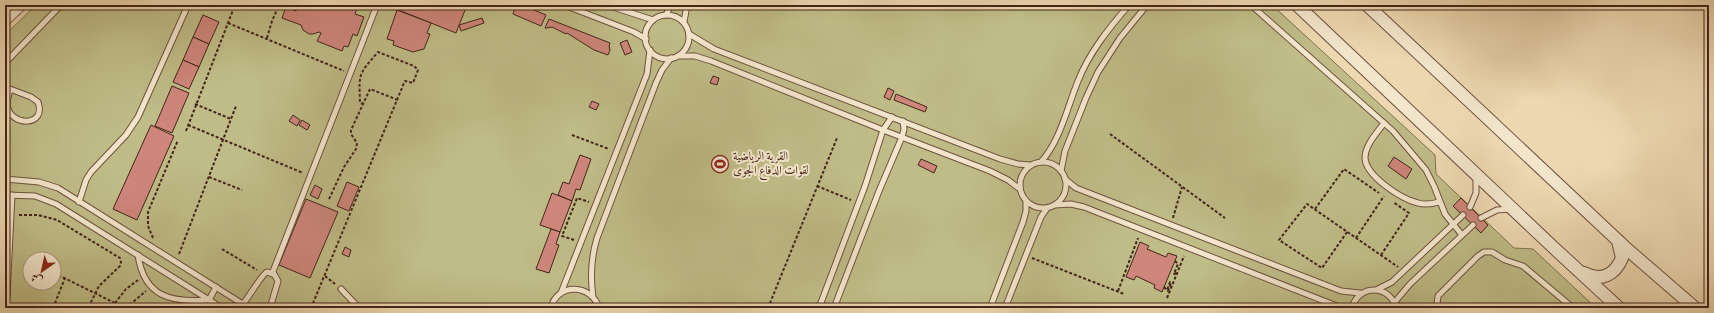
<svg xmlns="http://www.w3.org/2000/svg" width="1714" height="313" font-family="Vollkorn,Amiri,serif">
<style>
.green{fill:#bfbc87;stroke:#827050;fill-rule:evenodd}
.building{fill:#ce867b;stroke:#442419}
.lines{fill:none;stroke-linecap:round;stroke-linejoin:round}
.service-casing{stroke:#6e513f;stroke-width:7}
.tertiary-casing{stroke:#6e513f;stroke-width:14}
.path{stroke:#442419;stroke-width:2;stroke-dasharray:3 2;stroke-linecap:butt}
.service{stroke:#f3e6cc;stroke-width:5}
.tertiary{stroke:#f3e6cc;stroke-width:12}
.labels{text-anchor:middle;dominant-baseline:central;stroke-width:4;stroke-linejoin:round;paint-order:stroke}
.poi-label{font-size:12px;fill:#442419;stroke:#f3e6cc;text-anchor:start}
</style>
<rect width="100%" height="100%" fill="#edd8b1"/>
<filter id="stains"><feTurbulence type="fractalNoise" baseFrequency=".005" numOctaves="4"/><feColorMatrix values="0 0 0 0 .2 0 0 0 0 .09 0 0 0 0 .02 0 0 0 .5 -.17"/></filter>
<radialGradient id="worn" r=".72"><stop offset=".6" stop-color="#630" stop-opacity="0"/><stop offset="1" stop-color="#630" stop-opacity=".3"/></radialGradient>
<path class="green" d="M36,5H1272L1435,155L1436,174L1514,248L1533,249L1596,308H5V35ZM30,259H54V283H30Z"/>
<g class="building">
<polygon points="297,5 355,5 358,6 355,14 364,17 357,36 353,34 348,47 344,46 342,51 317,41 321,33 319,32 313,34 309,34 303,30 301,25 282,18 286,7 296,11"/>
<polygon points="398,5 467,5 456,33 396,9"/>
<polygon points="516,5 522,5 546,15 541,26 513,14"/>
<polygon points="397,10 431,23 427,33 430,34 424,49 413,52 393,45 394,41 387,39"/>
<polygon points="203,15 219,22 209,44 193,37"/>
<polygon points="482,18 484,23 461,31 459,25"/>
<polygon points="549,19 610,43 609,46 610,50 608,55 594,50 567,33 566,34 552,27 547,28 545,28"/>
<polygon points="193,37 209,44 199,67 183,60"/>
<polygon points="627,40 632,52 625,55 620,43"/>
<polygon points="183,60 199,67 189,89 173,82"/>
<polygon points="713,76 719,78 717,85 710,83"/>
<polygon points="172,86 189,93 172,133 155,126"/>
<polygon points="888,88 894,91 890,100 884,97"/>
<polygon points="896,94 927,107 925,112 894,100"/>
<polygon points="592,101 599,104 596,110 589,107"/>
<polygon points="293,115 300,120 297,126 289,121"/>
<polygon points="302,120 310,125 307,130 299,125"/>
<polygon points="151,125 174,136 137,220 113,209"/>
<polygon points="580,155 591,159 580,190 576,189 572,201 558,195 563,182 569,184"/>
<polygon points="1394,157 1412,169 1406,179 1388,166"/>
<polygon points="921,159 937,166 934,173 918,165"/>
<polygon points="347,182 359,187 349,211 337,206"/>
<polygon points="315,185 322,189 318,199 310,195"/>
<polygon points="552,193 572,201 560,232 540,225"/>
<polygon points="1461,198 1488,225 1481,233 1453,206"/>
<polygon points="306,199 338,212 310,278 279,265"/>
<polygon points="551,229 560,232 556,244 559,245 549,273 536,269"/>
<polygon points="1140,242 1149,246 1147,249 1166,257 1168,253 1177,256 1162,292 1154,288 1155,285 1136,276 1134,280 1126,277"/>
<polygon points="345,247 351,250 349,257 342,254"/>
</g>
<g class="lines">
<g class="service-casing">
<g id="service">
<polyline points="564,5 634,32 646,39"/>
<polyline points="607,5 653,20"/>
<polyline points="1251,5 1393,131 1426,170 1434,186 1445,214 1462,235"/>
<polyline points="666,15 671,5"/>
<circle cx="667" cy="37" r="22"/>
<polyline points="684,22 687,5"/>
<polyline points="689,34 714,49 1000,159 1018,164 1030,165"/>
<polyline points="679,56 695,56 711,61 883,130 990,171 1008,180 1020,189"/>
<polyline points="5,63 61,5"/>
<path d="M10,89L31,97L38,102C47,127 10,127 7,105C7,100 9,94 10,89Z"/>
<path d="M1384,123C1377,133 1365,145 1365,158C1366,176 1401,199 1418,203C1425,205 1432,204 1439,202"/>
<circle cx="1043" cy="185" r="23"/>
<path d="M1041,162C1061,139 1067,108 1078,81C1089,53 1109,28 1129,5"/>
<polyline points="1061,171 1065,151 1086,98 1098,72 1120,38 1147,5"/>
<polyline points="5,179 39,182 58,188 249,308"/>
<polyline points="1065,179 1076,188 1341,291 1360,293"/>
<polyline points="5,195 35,196 56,204 222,308"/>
<polyline points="79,202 86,180 91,172 126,135 138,117 188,5"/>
<polyline points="1055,205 1071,204 1084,207 1342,308"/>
<polyline points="1470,207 1476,193 1476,178"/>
<polyline points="1481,218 1497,210 1510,209"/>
<path d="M138,255C144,297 171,303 209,300L216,287"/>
<polyline points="272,274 377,5"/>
<polyline points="341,289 359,308"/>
<polyline points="1378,289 1392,282 1463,215"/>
<polyline points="561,293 647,74 650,50"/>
<polyline points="7,296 12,195"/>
<path d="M593,297C590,276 591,258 597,238L656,83L662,70L671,58"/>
<polyline points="1394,303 1410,284 1473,225"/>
<path d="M243,304C249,297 262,274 267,272L274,274L278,281L270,308"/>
<path d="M551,308C557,282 592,284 599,308"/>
<polyline points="819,308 865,186 883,130 892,117"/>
<polyline points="834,308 879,191 902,137 904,129 903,121"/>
<polyline points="990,308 1023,222 1026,211 1026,201"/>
<polyline points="1005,308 1041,217 1047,208"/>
<path d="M1352,308C1358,284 1390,284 1396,308"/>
<polyline points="1441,308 1437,304 1438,296 1478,256 1484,252 1492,252 1505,260 1523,266 1573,308"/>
</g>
</g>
<g class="tertiary-casing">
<g id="tertiary">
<polyline points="1297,5 1554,248 1619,308"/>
<polyline points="1367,5 1628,250 1695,308"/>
<polyline points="5,19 20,5"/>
<path d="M1584,273C1601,282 1615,275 1622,258L1618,241"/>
</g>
</g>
<g class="path">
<polyline points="365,5 366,6"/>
<polyline points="228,23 344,71"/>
<polyline points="267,38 272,21 279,5"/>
<polyline points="195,104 231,119"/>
<polyline points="188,125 303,173"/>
<polyline points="186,131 235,5"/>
<polyline points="1110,134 1225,218"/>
<polyline points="572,135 609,149"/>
<polyline points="209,177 242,190"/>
<polyline points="817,186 851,200"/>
<polyline points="329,199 344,167 356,149 357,143 351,134 351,130 370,89 398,100"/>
<polyline points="1315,209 1344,169 1379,193"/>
<polyline points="19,215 38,215 57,220 120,258 121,262 120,266 99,286 88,308"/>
<polyline points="1173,218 1182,187"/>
<polyline points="1347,232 1322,268 1279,240 1307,204 1398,267"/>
<polyline points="153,238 148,226 148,212 178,140"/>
<polyline points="1356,238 1384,196"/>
<polyline points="574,240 562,236 577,198 589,202"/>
<polyline points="222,249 257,270"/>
<polyline points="179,254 236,106"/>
<polyline points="1381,255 1409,213 1393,202"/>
<polyline points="1032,258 1124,294"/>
<polyline points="1175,261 1178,264 1174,274 1176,273"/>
<polyline points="54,273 125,308"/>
<polyline points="325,276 335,284"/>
<polyline points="1164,287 1167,290 1170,282 1171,283 1168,291 1170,292"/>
<polyline points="1118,291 1138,238"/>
<polyline points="1167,298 1184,256"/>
<polyline points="115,303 126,289 138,280"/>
<polyline points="53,308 65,278"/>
<polyline points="126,308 146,291"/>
<path d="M311,308L404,83L405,81L413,83L418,70L414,66L378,52C358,75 359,73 360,103L364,104"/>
<polyline points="768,308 837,138"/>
</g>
<use href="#service" class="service"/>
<use href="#tertiary" class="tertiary"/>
</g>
<defs>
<g id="stadium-ring" transform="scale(0.9)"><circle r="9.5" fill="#f3e6cc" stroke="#8f2418" stroke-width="1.5"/><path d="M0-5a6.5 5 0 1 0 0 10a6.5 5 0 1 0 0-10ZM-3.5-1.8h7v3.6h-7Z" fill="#8f2418"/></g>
</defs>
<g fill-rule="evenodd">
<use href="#stadium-ring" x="720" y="164"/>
</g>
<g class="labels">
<g class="poi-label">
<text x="733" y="157">القرية الرياضية<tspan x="733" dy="14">لقوات الدفاع الجوى</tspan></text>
</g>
</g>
<rect width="1714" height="313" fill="none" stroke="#edd8b1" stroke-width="20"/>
<rect x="6" y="6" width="1702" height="301" fill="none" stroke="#442419" stroke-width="2"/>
<rect x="10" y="10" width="1694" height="293" fill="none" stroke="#442419"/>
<g transform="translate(42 271) rotate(214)"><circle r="19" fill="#f3e6cc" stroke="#ad9884"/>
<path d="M0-3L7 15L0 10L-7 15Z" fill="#8f2418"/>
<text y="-6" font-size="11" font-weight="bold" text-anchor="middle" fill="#442419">ش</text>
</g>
<rect width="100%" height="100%" filter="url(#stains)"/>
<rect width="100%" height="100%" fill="url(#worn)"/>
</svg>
